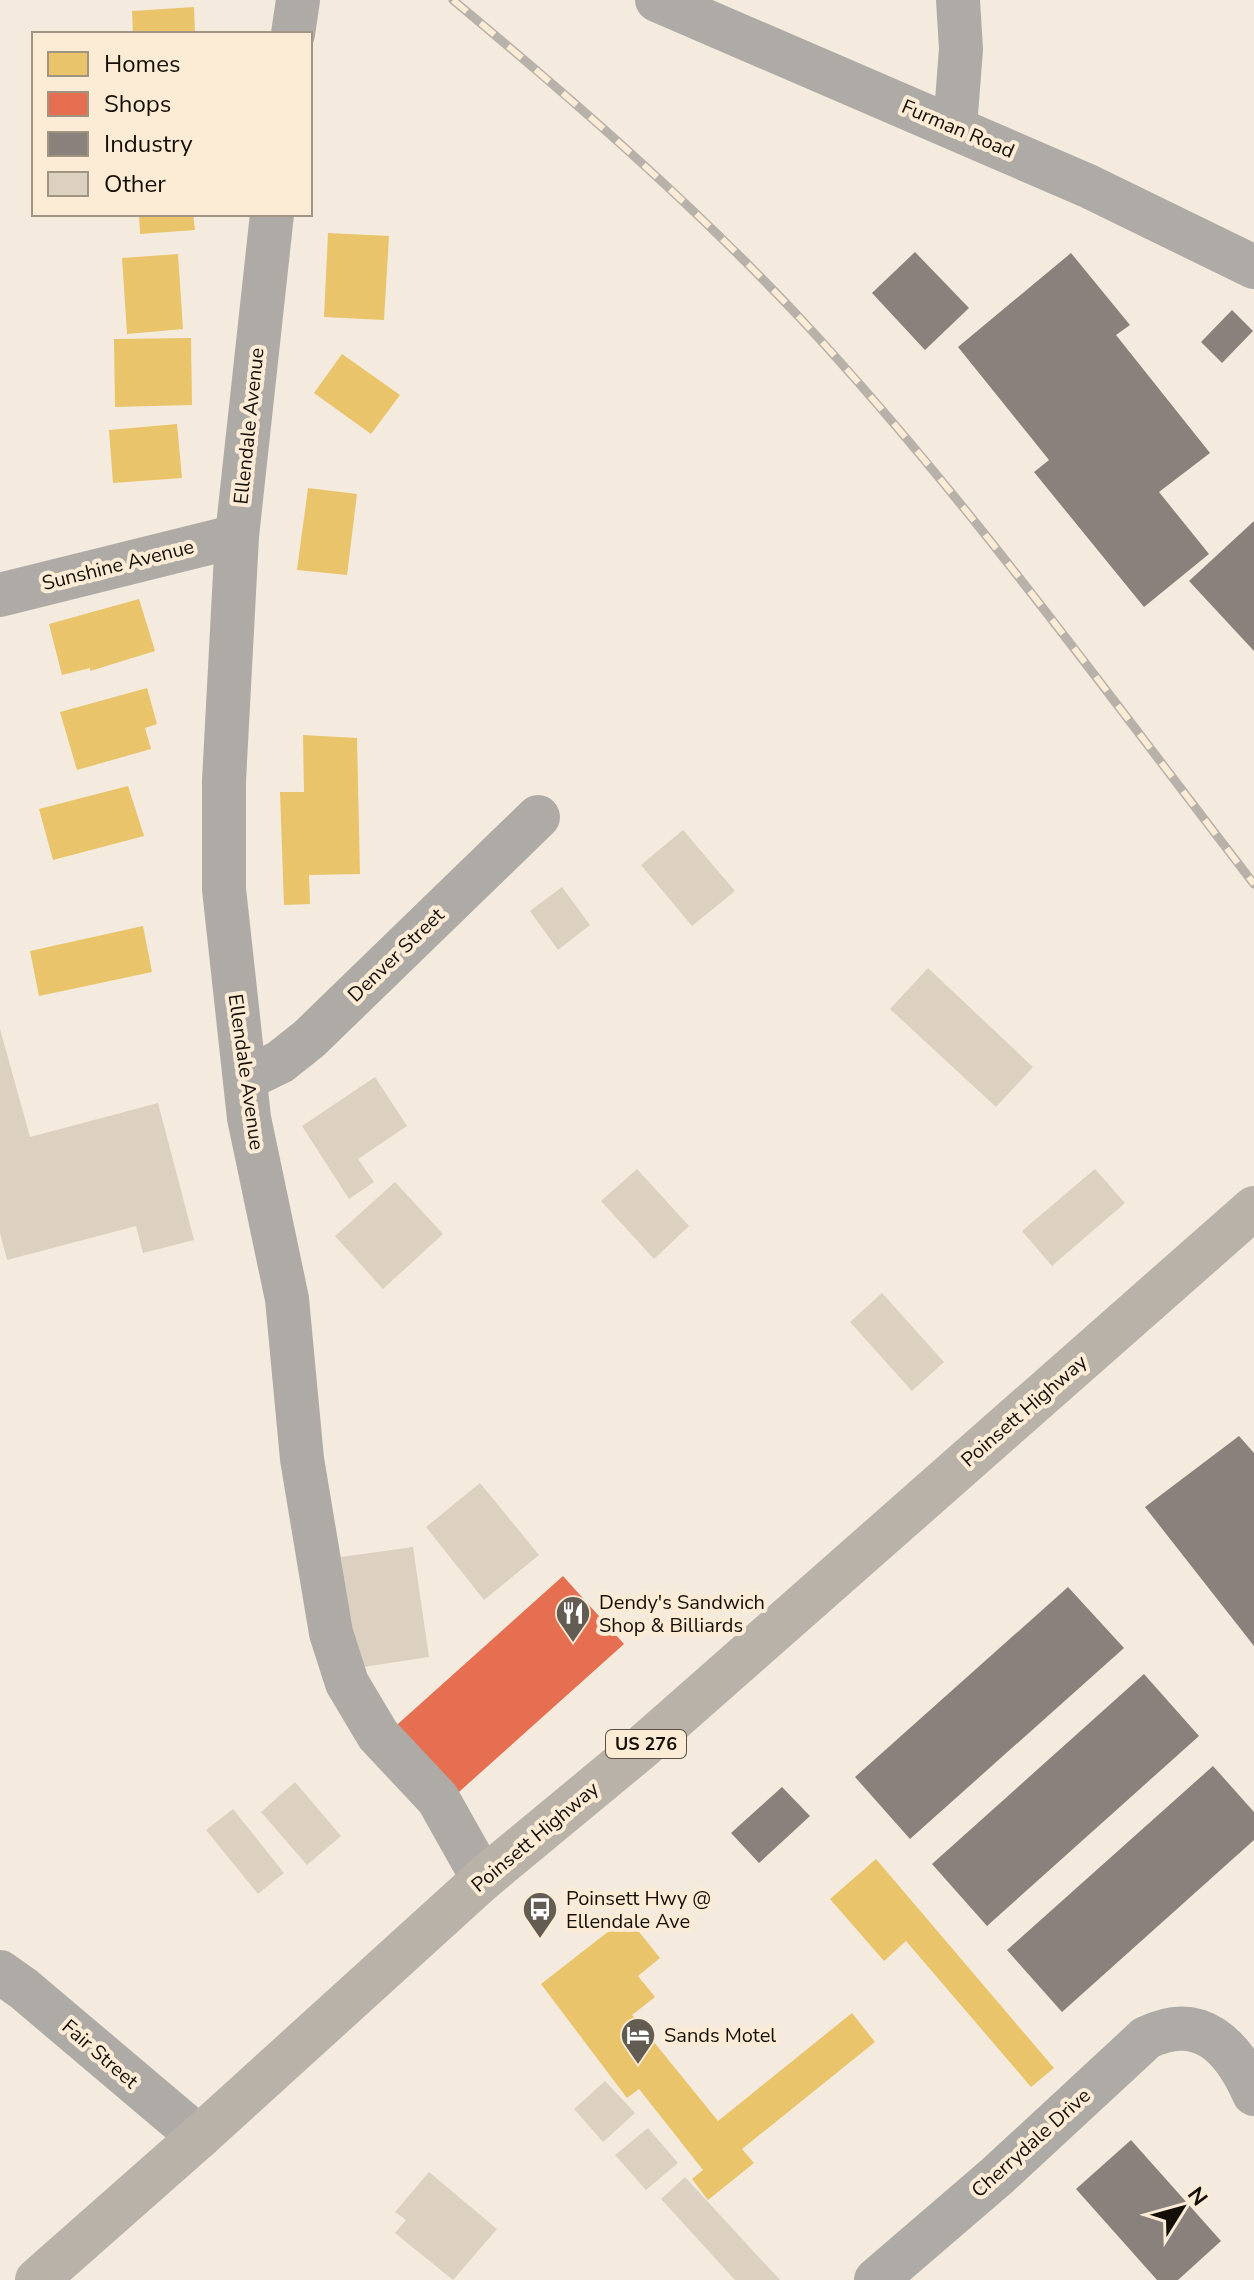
<svg xmlns="http://www.w3.org/2000/svg" width="1254" height="2280" font-family="'Nunito Sans',sans-serif">
<style>
.homes{fill:#e9c46a}
.shops{fill:#e76f51}
.industry{fill:#8a817c}
.building{fill:#dcd1c1}
.lines{fill:none;stroke-linecap:round;stroke-linejoin:round}
.minor{stroke:#aeaba7;stroke-width:44}
.highway{stroke:#b8b2a8;stroke-width:44}
.rail-casing{stroke:#b7b1a9;stroke-width:9}
.rail{stroke:#fdecd5;stroke-width:6;stroke-dasharray:18;stroke-linecap:butt}
.labels{text-anchor:middle;dominant-baseline:central;stroke-width:8;stroke-linejoin:round;paint-order:stroke}
.shield{fill:#fdecd5;stroke:#5a5145;stroke-width:2}
.shield-label{font-size:18px;font-weight:bold;fill:#140f07}
.street-label{font-size:20px;fill:#140f07;stroke:#fdecd5}
.poi-label{font-size:20px;fill:#140f07;stroke:#fdecd5;text-anchor:start}
</style>
<rect width="100%" height="100%" fill="#f4ebde"/>
<g class="homes">
<polygon points="194,7 195,34 133,34 132,11"/>
<polygon points="139,214 193,214 195,230 140,234"/>
<polygon points="328,233 389,236 384,320 324,317"/>
<polygon points="178,254 183,329 127,334 122,258"/>
<polygon points="191,338 192,405 115,407 114,339"/>
<polygon points="342,354 400,395 371,434 314,393"/>
<polygon points="177,424 182,478 113,483 109,430"/>
<polygon points="308,488 357,494 347,575 297,570"/>
<polygon points="139,599 155,651 90,671 90,668 62,675 49,624"/>
<polygon points="147,688 157,724 145,728 151,749 77,770 60,712"/>
<polygon points="303,735 357,738 360,874 309,875 310,904 284,905 280,792 304,792"/>
<polygon points="128,786 144,836 53,860 39,809"/>
<polygon points="143,926 152,972 39,996 30,951"/>
<polygon points="876,1859 1054,2068 1031,2087 906,1941 884,1961 830,1899"/>
<polygon points="627,1917 660,1958 638,1976 655,1997 632,2015 718,2121 852,2013 875,2042 742,2149 754,2163 708,2200 692,2179 703,2170 639,2089 627,2098 541,1984"/>
</g>
<polygon class="shops" points="563,1576 624,1644 450,1800 389,1732"/>
<g class="industry">
<polygon points="915,252 969,308 925,350 872,293"/>
<polygon points="1071,253 1130,325 1116,335 1210,453 1159,492 1209,554 1144,607 1034,472 1049,460 958,347"/>
<polygon points="1232,310 1253,331 1222,363 1201,342"/>
<polygon points="1254,521 1254,651 1189,581"/>
<polygon points="1239,1436 1254,1453 1254,1646 1145,1507"/>
<polygon points="1068,1587 1124,1648 910,1839 855,1777"/>
<polygon points="1144,1674 1199,1736 987,1926 932,1864"/>
<polygon points="1213,1766 1254,1812 1254,1840 1062,2012 1007,1950"/>
<polygon points="782,1787 810,1816 759,1863 731,1833"/>
<polygon points="1131,2140 1221,2241 1178,2280 1157,2280 1076,2189"/>
</g>
<g class="building">
<polygon points="683,830 735,891 692,926 641,865"/>
<polygon points="562,887 590,925 558,950 530,911"/>
<polygon points="928,968 1033,1067 996,1107 890,1009"/>
<polygon points="0,1029 30,1137 158,1103 194,1240 143,1253 136,1226 7,1260 0,1233"/>
<polygon points="375,1077 407,1126 358,1159 374,1182 349,1199 302,1126"/>
<polygon points="637,1169 689,1226 654,1259 601,1201"/>
<polygon points="1095,1169 1125,1203 1052,1266 1022,1231"/>
<polygon points="395,1182 443,1234 383,1289 335,1236"/>
<polygon points="882,1293 944,1362 912,1391 850,1322"/>
<polygon points="480,1483 539,1555 484,1600 426,1527"/>
<polygon points="413,1547 429,1657 357,1668 341,1557"/>
<polygon points="295,1782 341,1836 307,1865 261,1812"/>
<polygon points="233,1809 284,1873 258,1894 206,1830"/>
<polygon points="605,2081 635,2113 603,2142 574,2109"/>
<polygon points="648,2128 678,2163 646,2190 615,2155"/>
<polygon points="429,2172 497,2229 453,2280 395,2233 406,2220 395,2212"/>
<polygon points="685,2177 780,2280 735,2280 661,2199"/>
</g>
<g class="lines">
<g class="minor">
<polyline points="657,0 1088,186 1254,267"/>
<polyline points="293,34 298,0"/>
<polyline points="955,127 961,49 958,0"/>
<polyline points="272,214 237,536 224,781 224,889 249,1118 287,1299 302,1459 331,1633 347,1683 378,1735 438,1799 483,1879"/>
<polyline points="0,595 237,536"/>
<polyline points="245,1079 280,1062 309,1039 538,817"/>
<polyline points="0,1972 24,1989 199,2137"/>
<path d="M876,2280L997,2176L1146,2038C1200,2011 1233,2046 1254,2094"/>
</g>
<polyline class="highway" points="37,2280 199,2137 483,1879 640,1749 1254,1208"/>
<g class="rail-casing">
<path id="rail" d="M453,0C573,100 693,204 800,318C963,493 1108,695 1254,884"/>
</g>
<use href="#rail" class="rail"/>
</g>
<defs>
<g id="restaurant-pin" transform="scale(1.8)"><path d="M0 17L-7.5 6A9.5 9.5 0 1 1 7.5 6Z" fill="#625c52" stroke="#fdecd5"/><path d="M-5-6h1v4h1v-4h1v4h1v-4h1v5L-1.5 .5V6h-2V.5L-5-1ZM5-6V6H3V1.5H1.5Q1.5-4 5-6Z" fill="#fff"/></g>
<g id="bus-pin" transform="scale(1.8)"><path d="M0 17L-7.5 6A9.5 9.5 0 1 1 7.5 6Z" fill="#625c52" stroke="#fdecd5"/><path d="M-5-6H5V4H4V6H2V4H-2V6H-4V4H-5ZM-3.5-4V0h7V-4ZM-3.5 1.2v1.5H-2V1.2ZM2 1.2v1.5H3.5V1.2Z" fill="#fff"/></g>
<g id="hotel-pin" transform="scale(1.8)"><path d="M0 17L-7.5 6A9.5 9.5 0 1 1 7.5 6Z" fill="#625c52" stroke="#fdecd5"/><path d="M-6-4.5h1.5V1H6V5H4.5V3h-9V5H-6ZM-4 0a1.8 1.8 0 1 1 3.6 0ZM.5 0V-2.5h3Q6-2.5 6 0Z" fill="#fff"/></g>
</defs>
<g fill-rule="evenodd">
<use href="#restaurant-pin" x="573" y="1613"/>
<use href="#bus-pin" x="540" y="1909"/>
<use href="#hotel-pin" x="638" y="2035"/>
</g>
<g class="labels">
<rect class="shield" x="606" y="1730" width="80" height="28" rx="6"/>
<g class="shield-label">
<text x="646" y="1744">US 276</text>
</g>
<g class="street-label">
<text transform="translate(958 129) rotate(23)">Furman Road</text>
<text transform="translate(249 426) rotate(-84)">Ellendale Avenue</text>
<text transform="translate(118 565) rotate(-14)">Sunshine Avenue</text>
<text transform="translate(396 955) rotate(-44)">Denver Street</text>
<text transform="translate(246 1072) rotate(82)">Ellendale Avenue</text>
<text transform="translate(1024 1411) rotate(-41)">Poinsett Highway</text>
<text transform="translate(535 1837) rotate(-40)">Poinsett Highway</text>
<text transform="translate(100 2054) rotate(41)">Fair Street</text>
<text transform="translate(1031 2143) rotate(-42)">Cherrydale Drive</text>
</g>
<g class="poi-label">
<text x="599" y="1602">Dendy's Sandwich<tspan x="599" dy="23">Shop &amp; Billiards</tspan></text>
<text x="566" y="1898">Poinsett Hwy @<tspan x="566" dy="23">Ellendale Ave</tspan></text>
<text x="664" y="2035">Sands Motel</text>
</g>
</g>
<rect x="32" y="32" width="280" height="184" fill="#fdecd5" stroke="#a09483" stroke-width="2"/>
<rect x="48" y="52" width="40" height="24" fill="#e9c46a" stroke="#a09483" stroke-width="2"/>
<text x="104" y="72" font-size="24" fill="#140f07">Homes</text>
<rect x="48" y="92" width="40" height="24" fill="#e76f51" stroke="#a09483" stroke-width="2"/>
<text x="104" y="112" font-size="24" fill="#140f07">Shops</text>
<rect x="48" y="132" width="40" height="24" fill="#8a817c" stroke="#a09483" stroke-width="2"/>
<text x="104" y="152" font-size="24" fill="#140f07">Industry</text>
<rect x="48" y="172" width="40" height="24" fill="#dcd1c1" stroke="#a09483" stroke-width="2"/>
<text x="104" y="192" font-size="24" fill="#140f07">Other</text>
<g transform="translate(1182 2208) rotate(53)" stroke="#fdecd5" stroke-width="6" paint-order="stroke">
<path d="M0-6L14 30L0 20L-14 30Z" fill="#140f07"/>
<text y="-12" font-size="22" font-weight="bold" text-anchor="middle" fill="#140f07">N</text>
</g>
</svg>
